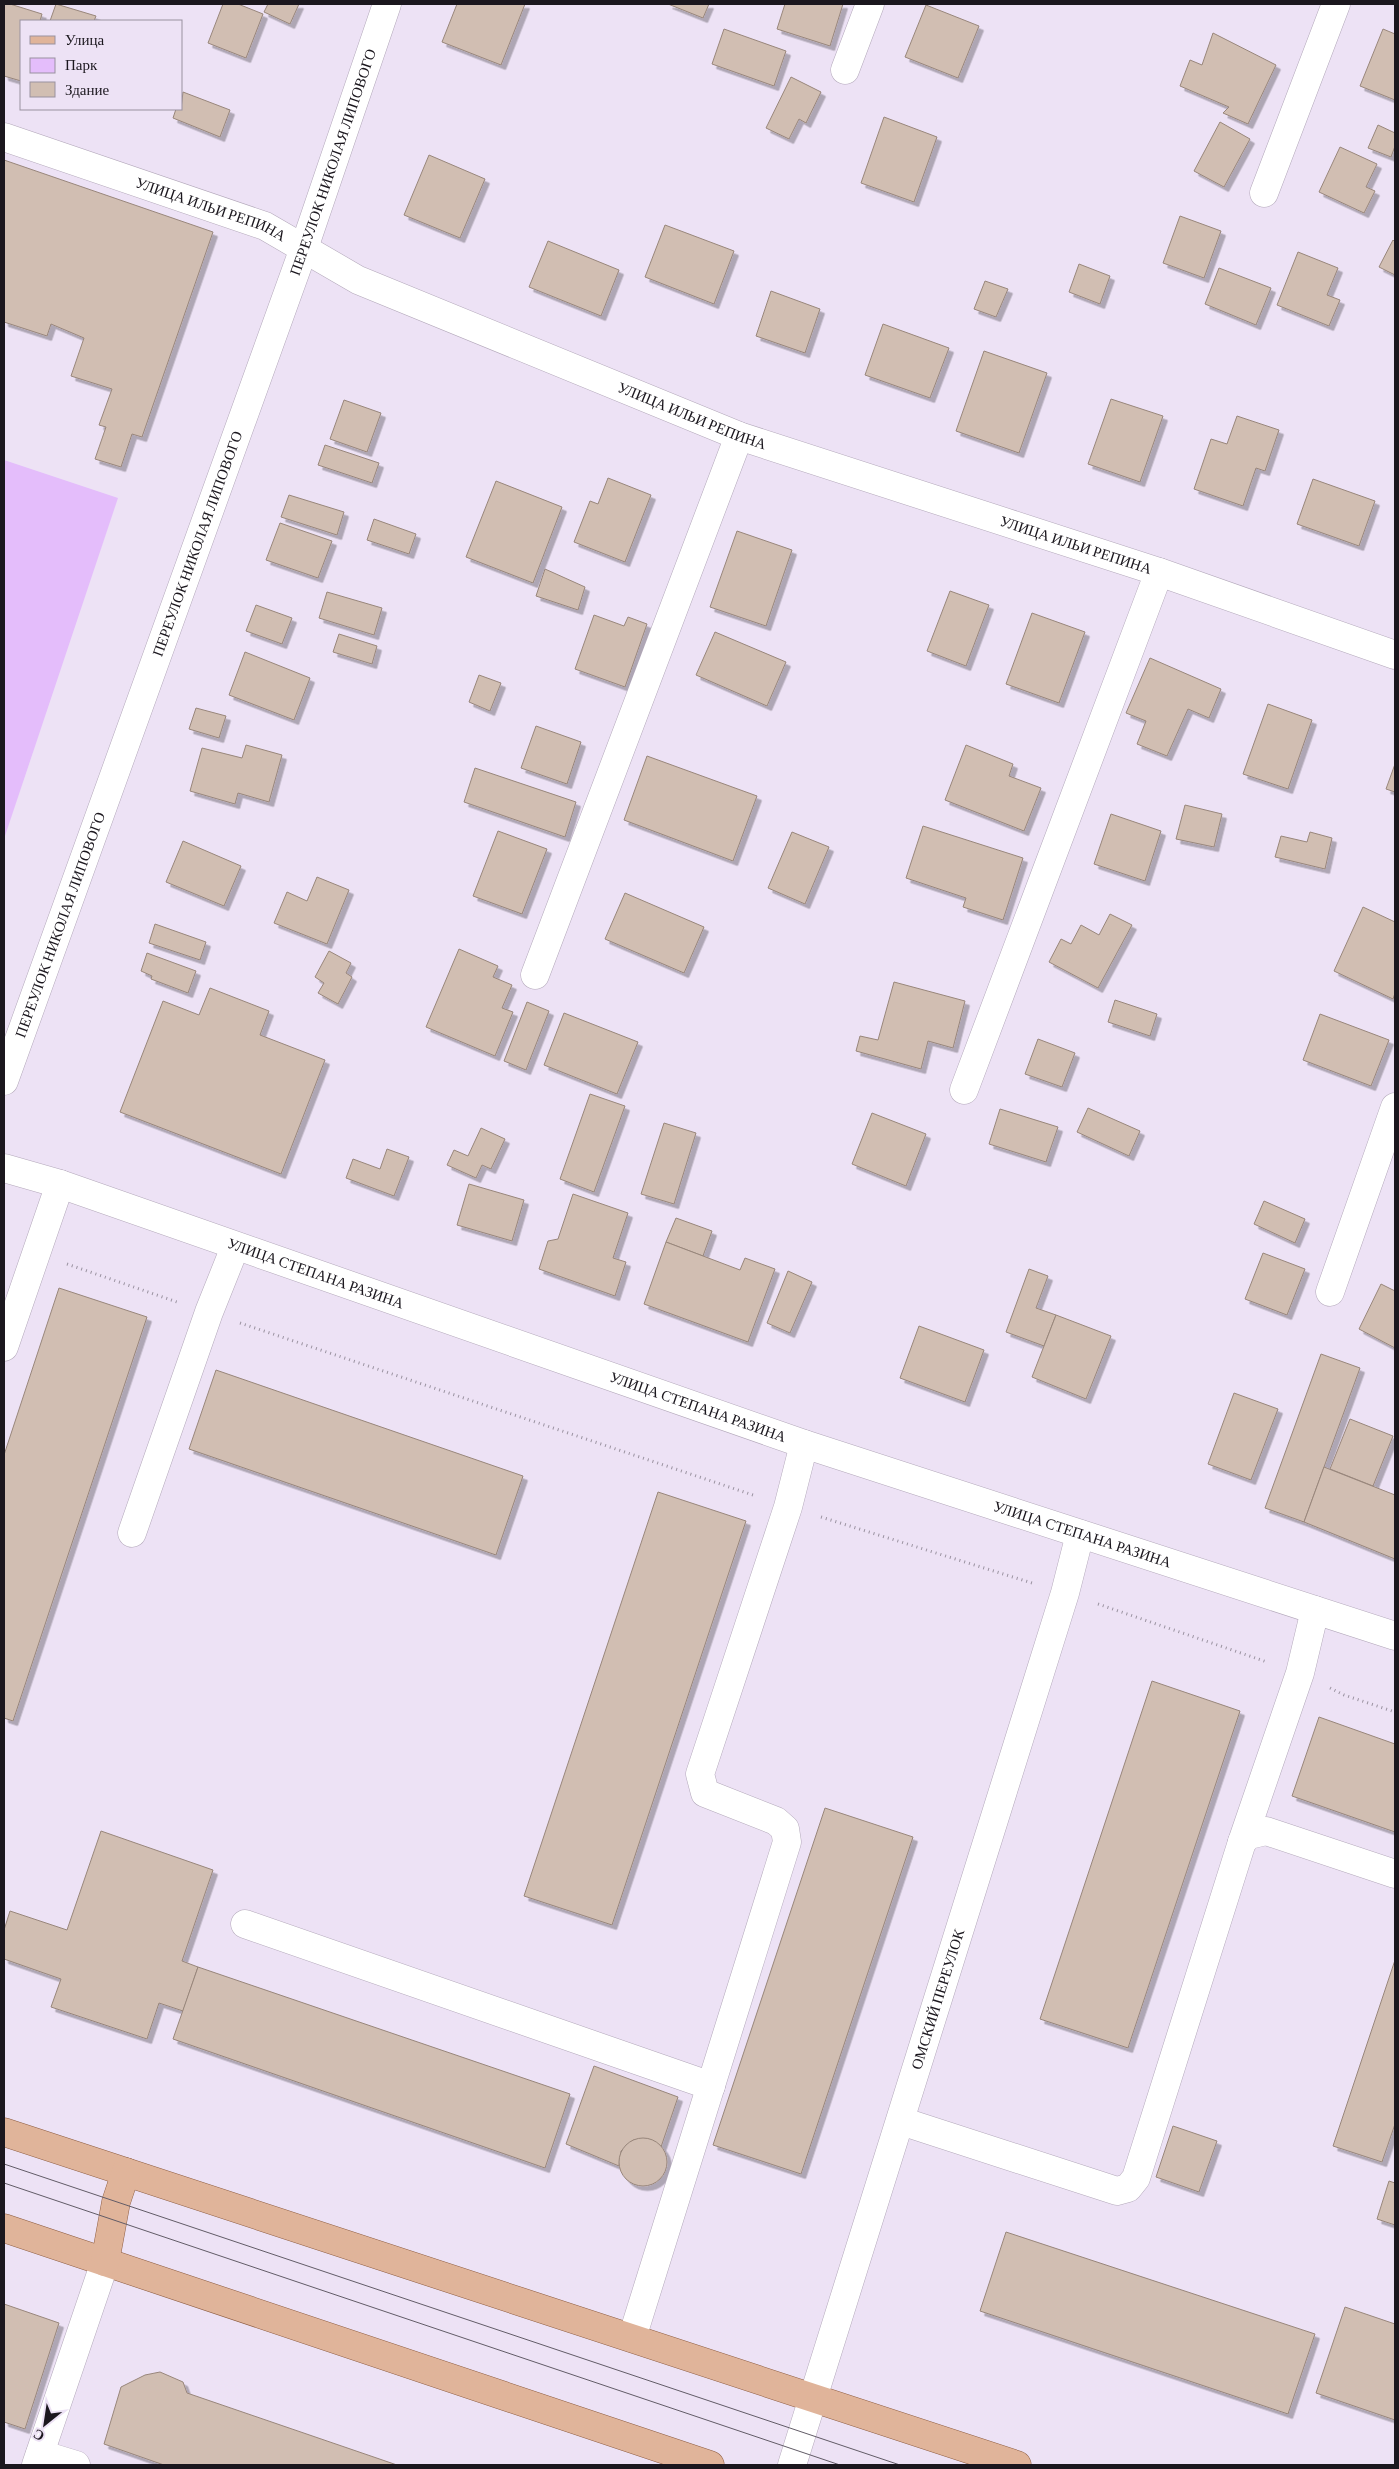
<svg xmlns="http://www.w3.org/2000/svg" width="1399" height="2469" font-family="'Crimson Pro',serif">
<style>
.green{fill:#e4bdfb}
.building{fill:#d1beb2;stroke:#98867b;filter:url(#shadow)}
.lines{fill:none;stroke-linecap:round;stroke-linejoin:round}
.minor-casing{stroke:#b3a8ba;stroke-width:29}
.major-casing{stroke:#8d5d42;stroke-width:29}
.path{stroke:#9a92a0;stroke-width:3;stroke-dasharray:1 4;stroke-linecap:butt}
.minor{stroke:#fff;stroke-width:28}
.major{stroke:#e0b49a;stroke-width:28}
.tram{stroke:#625c67;stroke-width:1}
.labels{text-anchor:middle;dominant-baseline:central;stroke-width:5;stroke-linejoin:round;paint-order:stroke}
.street-label{font-size:15px;fill:#1b171e;stroke:#ede2f5}
</style>
<defs>
<filter id="shadow"><feDropShadow dx="4.5" dy="4.5" stdDeviation="0" flood-color="#0004"/></filter>
</defs>
<rect width="100%" height="100%" fill="#ede2f5"/>
<polygon class="green" points="4,460 118,498 4,839"/>
<g class="building">
<polygon points="4,4 10,4 42,14 40,21 21,21 21,81 4,76"/>
<polygon points="56,4 96,16 94,21 50,21"/>
<polygon points="223,4 238,4 263,14 246,58 208,43"/>
<polygon points="268,4 299,4 290,24 264,12"/>
<polygon points="457,4 525,4 501,65 442,42"/>
<polygon points="668,4 709,4 703,18"/>
<polygon points="785,4 843,4 830,46 777,29"/>
<polygon points="926,5 979,26 958,78 905,57"/>
<polygon points="724,29 786,51 774,86 712,64"/>
<polygon points="1383,29 1395,34 1395,100 1360,86"/>
<polygon points="1213,33 1276,65 1248,124 1223,113 1229,107 1180,86 1190,60 1202,65"/>
<polygon points="791,77 821,92 806,123 799,119 789,139 766,128"/>
<polygon points="183,92 230,110 220,137 173,118 176,109 181,109"/>
<polygon points="884,117 937,137 914,202 861,183"/>
<polygon points="1220,122 1250,139 1224,187 1194,171"/>
<polygon points="1378,125 1395,133 1395,146 1391,157 1368,148"/>
<polygon points="1340,147 1377,164 1366,187 1375,191 1364,213 1319,192"/>
<polygon points="429,155 485,179 460,238 404,215"/>
<polygon points="4,160 213,232 142,437 132,434 121,467 95,459 106,427 99,425 112,389 71,376 84,338 51,324 47,336 4,322"/>
<polygon points="1180,216 1221,231 1204,278 1163,263"/>
<polygon points="665,225 734,251 714,304 645,277"/>
<polygon points="1393,240 1395,242 1395,275 1379,267"/>
<polygon points="548,241 619,270 601,316 529,287"/>
<polygon points="1298,252 1338,268 1327,295 1340,300 1329,326 1277,305"/>
<polygon points="1079,264 1110,276 1100,304 1069,292"/>
<polygon points="1219,268 1271,288 1256,325 1205,304"/>
<polygon points="985,281 1008,289 996,317 974,309"/>
<polygon points="771,291 820,309 805,353 756,336"/>
<polygon points="883,324 949,348 930,398 865,375"/>
<polygon points="984,351 1047,373 1019,453 956,431"/>
<polygon points="1111,399 1163,416 1140,482 1088,464"/>
<polygon points="344,400 381,413 367,452 330,439"/>
<polygon points="1237,416 1279,430 1265,471 1256,468 1243,506 1194,489 1211,439 1227,444"/>
<polygon points="325,445 379,463 372,483 318,465"/>
<polygon points="608,478 651,495 625,562 574,542 590,501 598,504"/>
<polygon points="1313,479 1375,501 1359,546 1297,524"/>
<polygon points="496,481 562,507 533,583 466,557"/>
<polygon points="289,495 344,512 337,535 281,517"/>
<polygon points="374,519 416,534 409,554 367,540"/>
<polygon points="280,523 332,541 318,578 266,560"/>
<polygon points="737,531 792,550 766,626 710,607"/>
<polygon points="545,569 585,587 578,610 536,596"/>
<polygon points="950,591 989,605 966,666 927,651"/>
<polygon points="327,592 382,608 374,635 319,618"/>
<polygon points="256,605 292,618 282,644 246,631"/>
<polygon points="1032,613 1085,632 1059,703 1006,684"/>
<polygon points="594,615 624,626 628,617 647,624 625,687 575,669"/>
<polygon points="715,632 786,662 767,706 696,675"/>
<polygon points="339,634 377,646 372,664 333,652"/>
<polygon points="245,652 310,678 294,720 229,695"/>
<polygon points="1150,658 1221,689 1209,718 1188,709 1167,756 1137,744 1146,721 1126,713"/>
<polygon points="479,675 501,683 490,711 469,702"/>
<polygon points="1268,704 1312,720 1288,789 1243,774"/>
<polygon points="196,708 226,716 219,738 189,729"/>
<polygon points="536,726 581,742 567,784 521,768"/>
<polygon points="246,745 282,755 269,802 238,793 235,804 190,791 202,748 242,758"/>
<polygon points="966,745 1013,764 1009,776 1041,788 1024,831 945,800"/>
<polygon points="647,756 757,796 733,861 624,820"/>
<polygon points="1395,764 1395,792 1386,789"/>
<polygon points="475,768 576,802 565,837 464,802"/>
<polygon points="1185,805 1222,814 1214,847 1176,839"/>
<polygon points="1111,814 1161,831 1145,881 1094,864"/>
<polygon points="923,826 1023,858 1003,920 963,907 966,898 906,878"/>
<polygon points="498,831 547,849 522,914 473,896"/>
<polygon points="792,832 829,847 805,904 768,888"/>
<polygon points="1310,832 1332,838 1325,869 1275,857 1281,836 1307,842"/>
<polygon points="183,841 241,866 224,906 166,882"/>
<polygon points="317,877 349,890 327,944 274,923 287,892 307,901"/>
<polygon points="625,893 704,927 684,973 605,939"/>
<polygon points="1363,907 1395,922 1395,993 1393,999 1334,971"/>
<polygon points="1110,914 1132,925 1098,988 1049,962 1061,939 1071,944 1081,925 1099,935"/>
<polygon points="155,924 206,942 200,960 149,943"/>
<polygon points="459,949 498,966 493,977 512,985 502,1008 513,1012 495,1056 426,1027"/>
<polygon points="329,951 351,963 346,973 352,977 338,1004 318,993 324,983 315,977"/>
<polygon points="147,953 196,971 188,993 151,979 152,976 141,971"/>
<polygon points="894,982 965,1001 953,1048 928,1041 921,1069 856,1051 860,1036 878,1040"/>
<polygon points="210,988 269,1011 260,1035 325,1060 281,1174 120,1112 163,1001 199,1015"/>
<polygon points="1115,1000 1157,1014 1150,1036 1108,1022"/>
<polygon points="527,1002 549,1011 526,1070 504,1061"/>
<polygon points="564,1013 638,1042 617,1094 544,1065"/>
<polygon points="1320,1014 1389,1040 1371,1086 1303,1060"/>
<polygon points="1038,1039 1075,1053 1062,1087 1025,1074"/>
<polygon points="590,1094 625,1106 594,1192 560,1179"/>
<polygon points="1088,1108 1140,1131 1129,1156 1077,1132"/>
<polygon points="1000,1109 1058,1127 1046,1162 989,1144"/>
<polygon points="872,1113 926,1134 906,1186 852,1164"/>
<polygon points="664,1123 696,1133 674,1204 641,1194"/>
<polygon points="481,1128 505,1139 491,1169 482,1165 476,1178 447,1165 454,1150 468,1156"/>
<polygon points="387,1149 409,1157 394,1196 346,1178 353,1159 380,1169"/>
<polygon points="469,1184 524,1200 512,1241 457,1225"/>
<polygon points="573,1194 628,1213 613,1258 626,1262 615,1296 539,1269 548,1241 558,1239"/>
<polygon points="1264,1201 1305,1219 1295,1243 1254,1224"/>
<polygon points="676,1218 712,1231 703,1256 666,1242"/>
<polygon points="666,1242 740,1270 745,1258 775,1269 748,1342 644,1304"/>
<polygon points="1263,1253 1305,1269 1287,1315 1245,1299"/>
<polygon points="1029,1269 1048,1276 1036,1308 1056,1315 1044,1346 1006,1332"/>
<polygon points="788,1271 812,1282 790,1333 767,1323"/>
<polygon points="1381,1284 1395,1291 1395,1348 1359,1329"/>
<polygon points="59,1288 147,1317 13,1721 4,1718 4,1455"/>
<polygon points="1056,1315 1111,1336 1086,1399 1032,1377"/>
<polygon points="919,1326 984,1350 965,1402 900,1378"/>
<polygon points="1321,1354 1360,1368 1304,1522 1265,1508"/>
<polygon points="216,1370 523,1476 496,1555 189,1449"/>
<polygon points="1234,1393 1278,1409 1251,1480 1208,1464"/>
<polygon points="1350,1419 1393,1436 1373,1486 1330,1469"/>
<polygon points="1324,1467 1395,1495 1395,1559 1304,1522"/>
<polygon points="658,1492 746,1521 612,1925 524,1896"/>
<polygon points="1152,1681 1240,1711 1128,2048 1040,2019"/>
<polygon points="1319,1717 1395,1744 1395,1832 1292,1796"/>
<polygon points="825,1808 913,1837 801,2174 713,2145"/>
<polygon points="101,1831 213,1870 182,1961 198,1967 183,2011 159,2003 147,2039 51,2007 61,1979 4,1959 4,1930 10,1911 67,1930"/>
<polygon points="1395,1960 1395,2124 1382,2162 1333,2146"/>
<polygon points="198,1967 570,2094 545,2168 173,2039"/>
<polygon points="594,2066 678,2097 661,2147 648,2139 633,2140 621,2151 619,2166 566,2144"/>
<polygon points="1173,2126 1217,2141 1199,2192 1156,2177"/>
<circle cx="643" cy="2162" r="24"/>
<polygon points="1389,2181 1395,2183 1395,2225 1377,2219"/>
<polygon points="1006,2232 1315,2334 1288,2414 980,2311"/>
<polygon points="4,2304 59,2323 25,2429 4,2422"/>
<polygon points="1345,2307 1395,2324 1395,2420 1316,2393"/>
<polygon points="160,2372 183,2382 187,2393 397,2465 164,2465 104,2444 121,2387 145,2375"/>
</g>
<g class="lines">
<g class="minor-casing">
<g id="minor">
<polyline points="845,70 870,4"/>
<path id="s1" d="M4,137L265,226L358,280L739,436L1159,572L1395,655"/>
<polyline points="1264,193 1336,4"/>
<polyline points="535,975 739,436"/>
<path id="s2" d="M4,1081L304,248L387,4"/>
<polyline points="964,1090 1159,572"/>
<path id="s3" d="M4,1168L60,1184L804,1444L1395,1636"/>
<polyline points="1330,1292 1395,1107"/>
<polyline points="4,1347 60,1184"/>
<polyline points="132,1533 209,1312 235,1247"/>
<polyline points="1242,1842 1300,1673 1315,1610"/>
<polyline points="245,1924 711,2086"/>
<polyline points="901,2121 1117,2191 1128,2188 1136,2178 1242,1842 1249,1835 1266,1831 1395,1874"/>
<polyline points="632,2338 787,1842 785,1829 776,1821 705,1793 700,1774 788,1507 804,1444"/>
<polyline points="40,2454 76,2465"/>
<polyline points="36,2465 105,2262"/>
<path id="s4" d="M792,2465L1065,1593L1080,1534"/>
</g>
</g>
<g class="major-casing">
<g id="major">
<polyline points="4,2132 1017,2465"/>
<polyline points="4,2228 710,2465"/>
<polyline points="105,2262 116,2202 126,2172"/>
</g>
</g>
<g class="path">
<polyline points="67,1264 177,1302"/>
<polyline points="240,1323 756,1496"/>
<polyline points="821,1517 1032,1583"/>
<polyline points="1098,1604 1267,1662"/>
<polyline points="1330,1688 1344,1695 1395,1712"/>
</g>
<use href="#minor" class="minor"/>
<use href="#major" class="major"/>
<g class="tram">
<polyline points="4,2164 900,2465"/>
<polyline points="4,2183 840,2465"/>
</g>
</g>
<g class="labels">
<g class="street-label">
<text stroke="none"><textPath href="#s2" startOffset="976">ПЕРЕУЛОК НИКОЛАЯ ЛИПОВОГО</textPath></text>
<text stroke="none"><textPath href="#s1" startOffset="219">УЛИЦА ИЛЬИ РЕПИНА</textPath></text>
<text stroke="none"><textPath href="#s1" startOffset="744">УЛИЦА ИЛЬИ РЕПИНА</textPath></text>
<text stroke="none"><textPath href="#s2" startOffset="571">ПЕРЕУЛОК НИКОЛАЯ ЛИПОВОГО</textPath></text>
<text stroke="none"><textPath href="#s1" startOffset="1149">УЛИЦА ИЛЬИ РЕПИНА</textPath></text>
<text stroke="none"><textPath href="#s2" startOffset="166">ПЕРЕУЛОК НИКОЛАЯ ЛИПОВОГО</textPath></text>
<text stroke="none"><textPath href="#s3" startOffset="329">УЛИЦА СТЕПАНА РАЗИНА</textPath></text>
<text stroke="none"><textPath href="#s3" startOffset="734">УЛИЦА СТЕПАНА РАЗИНА</textPath></text>
<text stroke="none"><textPath href="#s3" startOffset="1139">УЛИЦА СТЕПАНА РАЗИНА</textPath></text>
<text stroke="none"><textPath href="#s4" startOffset="488">ОМСКИЙ ПЕРЕУЛОК</textPath></text>
</g>
</g>
<rect width="1399" height="2469" fill="none" stroke="#1b171e" stroke-width="10"/>
<rect x="20" y="20" width="162" height="90" fill="#ede2f5" stroke="#99919f"/>
<rect x="30" y="36" width="25" height="8" fill="#e0b49a" stroke="#99919f"/>
<text x="65" y="45" font-size="15" fill="#1b171e">Улица</text>
<rect x="30" y="58" width="25" height="15" fill="#e4bdfb" stroke="#99919f"/>
<text x="65" y="70" font-size="15" fill="#1b171e">Парк</text>
<rect x="30" y="82" width="25" height="15" fill="#d1beb2" stroke="#99919f"/>
<text x="65" y="95" font-size="15" fill="#1b171e">Здание</text>
<g transform="translate(45 2424) rotate(210)" stroke="#ede2f5" stroke-width="4" paint-order="stroke">
<path d="M0-4L9 19L0 12L-9 19Z" fill="#1b171e"/>
<text y="-8" font-size="14" font-weight="bold" text-anchor="middle" fill="#1b171e">С</text>
</g>
</svg>
